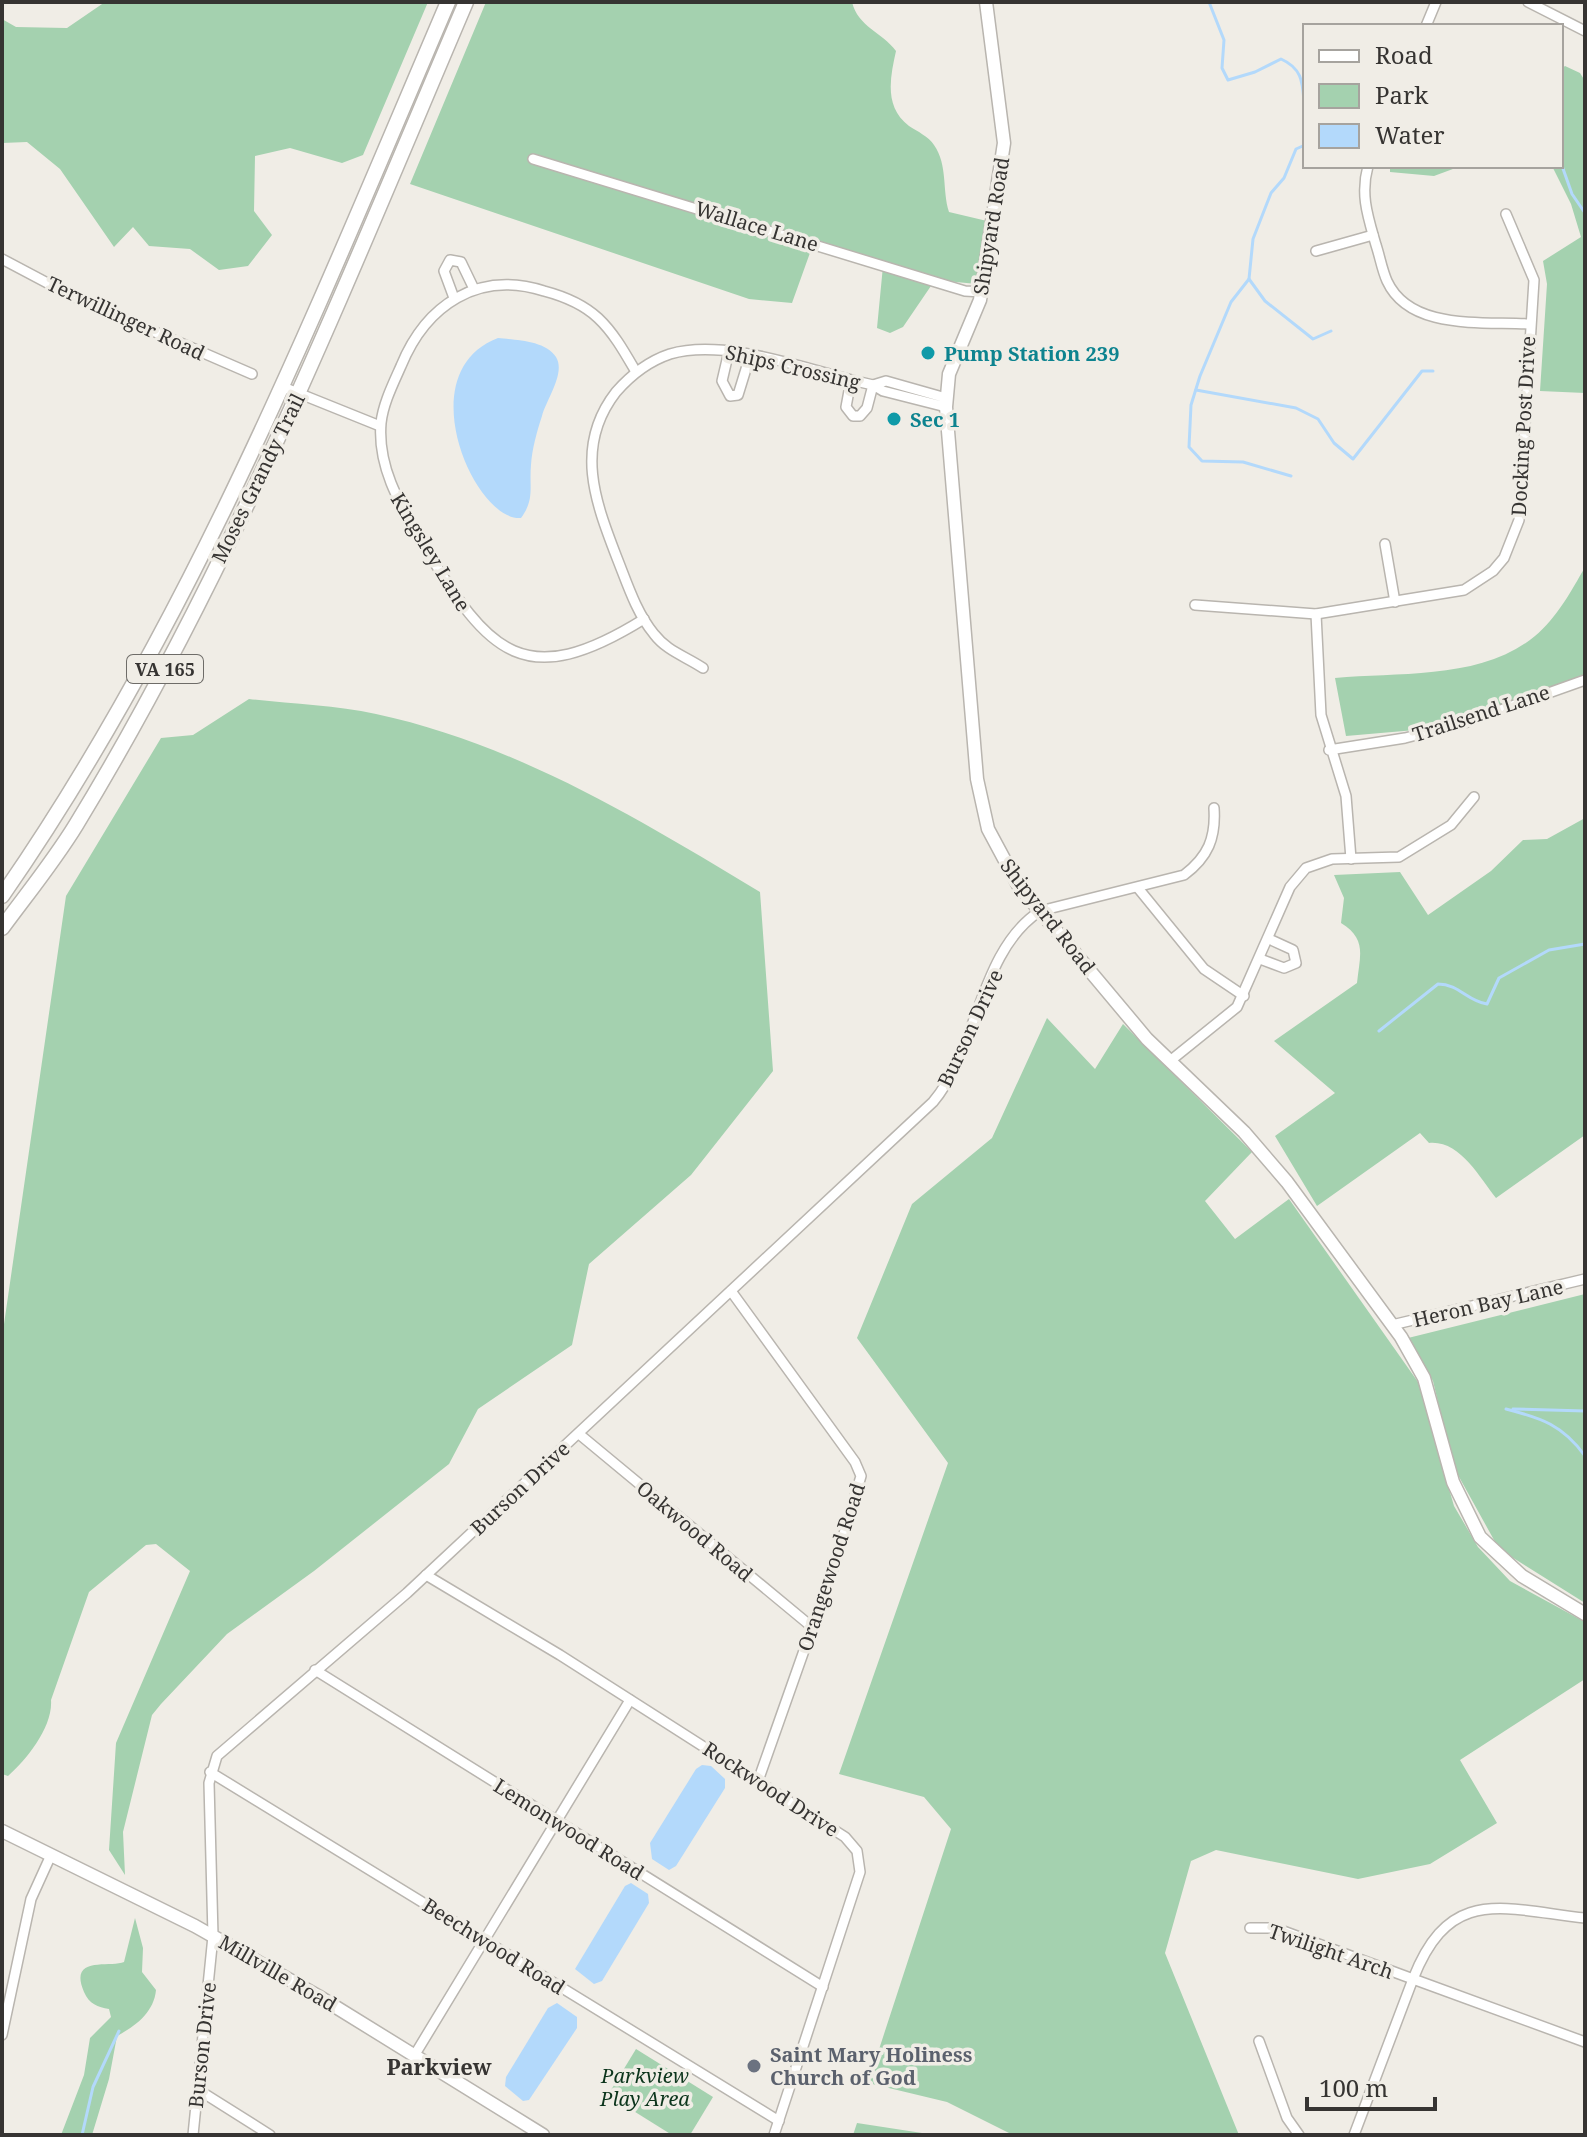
<svg xmlns="http://www.w3.org/2000/svg" width="1587" height="2137" font-family="'Noto Serif',serif">
<style>
.green{fill:#a4d1af}
.water{fill:#b3d9fb}
.lines{fill:none;stroke-linecap:round;stroke-linejoin:round}
.stream{stroke:#b3d9fb;stroke-width:3}
.street-casing{stroke:#b9b5af;stroke-width:12}
.secondary-casing{stroke:#b9b5af;stroke-width:15}
.primary-casing{stroke:#b9b5af;stroke-width:17}
.street{stroke:#fff;stroke-width:9}
.secondary{stroke:#fff;stroke-width:12}
.primary{stroke:#fff;stroke-width:14}
.culture-dot{fill:#0f9aa8;stroke:#f0ede6;stroke-width:3}
.worship-dot{fill:#6b7280;stroke:#f0ede6;stroke-width:3}
.labels{text-anchor:middle;dominant-baseline:central;stroke-width:7;stroke-linejoin:round;paint-order:stroke}
.shield{fill:#f0ede6;stroke:#6e6c68;stroke-width:2}
.shield-label{font-size:18px;font-weight:bold;fill:#363432}
.street-label{font-size:20px;fill:#363432;stroke:#f0ede6}
.culture-label{font-size:20px;font-weight:bold;fill:#0d838f;stroke:#f0ede6;text-anchor:start}
.worship-label{font-size:20px;font-weight:bold;fill:#5b616d;stroke:#f0ede6;text-anchor:start}
.park-label{font-size:20px;font-style:italic;fill:#0c351c;stroke:#f0ede6}
.neighbourhood-label{font-size:22px;font-weight:bold;fill:#363432;stroke:#f0ede6}
</style>
<rect width="100%" height="100%" fill="#f0ede6"/>
<g class="green">
<polygon points="105,2 428,2 363,155 342,163 290,148 255,156 254,211 272,235 248,266 219,270 190,249 149,246 133,227 114,247 60,169 27,142 2,143 2,19 16,27 67,28"/>
<path d="M486,2H852C858,27 882,32 896,51C890,78 884,107 909,126C917,131 929,137 934,145C948,165 942,190 949,212L987,221L977,284L935,280L903,327L890,333L877,328L883,266L811,250L792,303L749,299L410,184Z"/>
<polygon points="1565,66 1580,73 1585,81 1585,393 1540,391 1547,284 1543,261 1581,237 1571,204 1552,166 1561,166 1561,69"/>
<polygon points="1390,166 1461,166 1434,176 1390,172"/>
<path d="M1585,567V674L1450,727L1346,736L1335,678C1400,672 1482,680 1535,636C1556,619 1572,590 1585,567Z"/>
<path d="M249,699C291,704 335,705 376,714C516,744 639,819 760,892L773,1071L691,1175L589,1264L572,1345L478,1409L449,1464L314,1571L227,1634L161,1704L152,1715L123,1832L125,1875L109,1850L116,1743L190,1571L156,1544L146,1545L89,1592L51,1700C53,1727 27,1759 8,1776L2,1774V1338L66,896L161,738L193,735Z"/>
<path d="M1585,818V1135L1496,1198C1479,1177 1460,1140 1429,1143L1420,1133L1317,1206L1275,1136L1335,1093L1274,1041L1357,983C1360,955 1367,939 1341,923L1344,898L1334,875L1400,872L1428,915L1491,871L1523,840L1547,839Z"/>
<polygon points="1047,1018 1095,1069 1123,1024 1252,1152 1205,1201 1235,1239 1289,1199 1418,1382 1454,1506 1478,1547 1510,1581 1585,1622 1585,1679 1460,1760 1497,1823 1430,1864 1358,1879 1216,1850 1191,1861 1165,1953 1239,2135 1013,2135 947,2102 868,2083 951,1829 924,1797 839,1774 948,1463 857,1338 912,1204 992,1138"/>
<polygon points="1585,1294 1585,1603 1499,1549 1453,1466 1433,1381 1408,1338"/>
<path d="M135,1918L143,1948L142,1972L156,1990C154,2012 136,2026 117,2036L109,2079L92,2135H61L84,2075L90,2038L111,2017L109,2009C98,2007 89,2004 84,1992C68,1955 110,1968 124,1962Z"/>
<polygon points="636,2049 713,2097 690,2135 672,2135 608,2095"/>
<polygon points="857,2123 922,2133 927,2135 853,2135"/>
</g>
<g class="water">
<path d="M498,338C515,340 545,340 556,357C566,373 546,400 542,416C537,431 532,449 531,465C529,487 535,499 521,518C475,522 408,372 498,338Z"/>
<polygon points="702,1765 711,1766 725,1779 725,1788 676,1866 669,1870 652,1859 650,1843 696,1769"/>
<polygon points="631,1883 648,1894 649,1903 602,1981 594,1984 575,1969 625,1886"/>
<polygon points="557,2003 577,2017 577,2028 529,2100 523,2101 505,2086 506,2077 548,2008"/>
</g>
<g class="lines">
<g class="stream">
<path d="M1209,2L1224,40L1222,68L1228,80L1255,72L1281,59C1306,70 1302,88 1305,112"/>
<polyline points="1561,163 1572,194 1585,213"/>
<polyline points="1249,279 1265,301 1313,339 1331,331"/>
<polyline points="1196,390 1296,408 1318,419 1334,443 1353,459 1422,371 1433,371"/>
<polyline points="1291,476 1243,462 1202,461 1189,447 1191,405 1200,376 1231,302 1249,279 1253,239 1271,193 1284,178 1296,149 1305,145"/>
<path d="M1379,1031L1438,984C1459,984 1467,1001 1487,1004L1499,978L1549,950L1585,944"/>
<path d="M1506,1409C1541,1418 1563,1425 1585,1456"/>
<polyline points="1513,1409 1585,1411"/>
<polyline points="82,2135 93,2087 119,2031"/>
</g>
<g class="street-casing">
<g id="street">
<polyline points="1528,2 1585,31"/>
<polyline points="1426,26 1436,2"/>
<polyline points="533,159 965,291 982,292"/>
<path d="M1368,166C1360,195 1368,217 1376,245C1380,257 1382,270 1387,281C1410,331 1483,321 1529,324"/>
<polyline points="1316,251 1373,235"/>
<polyline points="2,259 70,295 252,374"/>
<polyline points="454,298 444,271 450,260 461,262 474,289"/>
<polyline points="729,351 722,381 730,396 738,395 750,356"/>
<path d="M636,372C625,353 614,333 598,318C583,304 563,296 544,291C478,270 426,305 401,366C393,384 383,404 381,423C377,470 403,509 425,547C489,654 525,693 644,619"/>
<polyline points="283,387 380,426"/>
<polyline points="946,407 883,391 873,385 886,381 946,398"/>
<polyline points="1385,544 1395,602"/>
<polyline points="1195,605 1316,614 1464,590 1493,571 1504,558 1519,520 1534,280 1506,214"/>
<polyline points="1316,614 1321,715 1346,796 1351,859"/>
<path d="M703,668C685,656 667,651 654,634C636,612 627,583 617,558C595,501 574,446 616,392C630,376 649,361 670,354C725,338 805,369 860,382L873,385L867,408L860,416H853L846,407L851,380"/>
<polyline points="1329,750 1405,738 1464,723 1585,680"/>
<polyline points="1138,888 1204,969 1244,996"/>
<polyline points="1260,959 1284,968 1296,963 1293,950 1269,939"/>
<polyline points="1170,1061 1237,1007 1290,887 1306,868 1332,859 1399,857 1451,825 1474,797"/>
<polyline points="731,1291 855,1462 861,1476 837,1557 758,1781"/>
<polyline points="1392,1325 1585,1279"/>
<polyline points="579,1434 812,1627"/>
<polyline points="426,1575 560,1655 845,1837 857,1851 860,1872 774,2135"/>
<polyline points="315,1670 823,1987"/>
<polyline points="210,1772 779,2121"/>
<path d="M1585,1918C1502,1909 1450,1885 1413,1979L1585,2042"/>
<polyline points="1250,1928 1275,1928 1413,1979 1354,2135"/>
<polyline points="2,2035 31,1899 51,1855"/>
<polyline points="1259,2041 1287,2118 1299,2135"/>
<polyline points="414,2056 630,1700"/>
<polyline points="197,2089 270,2135"/>
<path d="M193,2135L213,1936L209,1783L217,1756L407,1593L933,1102C978,1049 979,951 1040,911L1184,875C1208,857 1216,838 1214,808"/>
</g>
</g>
<g class="secondary-casing">
<g id="secondary">
<polyline points="986,2 1004,143 980,300 949,374 946,407 977,779 988,829 1018,885 1147,1039 1244,1132 1287,1182 1401,1337 1424,1378 1453,1482 1480,1537 1522,1576 1585,1614"/>
<polyline points="2,1831 195,1926 318,1996 543,2135"/>
</g>
</g>
<g class="primary-casing">
<g id="primary">
<path d="M2,896C193,621 317,308 448,2"/>
<path d="M2,928C27,894 54,861 76,825C234,566 347,281 466,2"/>
</g>
</g>
<use href="#street" class="street"/>
<use href="#secondary" class="secondary"/>
<use href="#primary" class="primary"/>
</g>
<g class="culture-dot">
<circle cx="928" cy="353" r="8"/>
<circle cx="894" cy="419" r="8"/>
</g>
<circle class="worship-dot" cx="754" cy="2066" r="8"/>
<g class="labels">
<rect class="shield" x="127" y="655" width="76" height="28" rx="6"/>
<g class="shield-label">
<text x="165" y="669">VA 165</text>
</g>
<g class="street-label">
<text transform="translate(757 226) rotate(17)">Wallace Lane</text>
<text transform="translate(991 226) rotate(-81)">Shipyard Road</text>
<text transform="translate(126 318) rotate(25)">Terwillinger Road</text>
<text transform="translate(793 367) rotate(13)">Ships Crossing</text>
<text transform="translate(1523 426) rotate(-87)">Docking Post Drive</text>
<text transform="translate(258 478) rotate(-64)">Moses Grandy Trail</text>
<text transform="translate(431 552) rotate(59)">Kingsley Lane</text>
<text transform="translate(1481 713) rotate(-18)">Trailsend Lane</text>
<text transform="translate(1048 916) rotate(52)">Shipyard Road</text>
<text transform="translate(970 1028) rotate(-65)">Burson Drive</text>
<text transform="translate(1488 1303) rotate(-13)">Heron Bay Lane</text>
<text transform="translate(520 1488) rotate(-43)">Burson Drive</text>
<text transform="translate(695 1531) rotate(40)">Oakwood Road</text>
<text transform="translate(831 1567) rotate(-72)">Orangewood Road</text>
<text transform="translate(771 1789) rotate(33)">Rockwood Drive</text>
<text transform="translate(569 1829) rotate(32)">Lemonwood Road</text>
<text transform="translate(494 1946) rotate(32)">Beechwood Road</text>
<text transform="translate(1331 1951) rotate(19)">Twilight Arch</text>
<text transform="translate(278 1973) rotate(30)">Millville Road</text>
<text transform="translate(202 2045) rotate(-84)">Burson Drive</text>
</g>
<g class="culture-label">
<text x="944" y="353">Pump Station 239</text>
<text x="910" y="419">Sec 1</text>
</g>
<g class="worship-label">
<text x="770" y="2054">Saint Mary Holiness<tspan x="770" dy="23">Church of God</tspan></text>
</g>
<g class="park-label">
<text x="645" y="2075">Parkview<tspan x="645" dy="23">Play Area</tspan></text>
</g>
<g class="neighbourhood-label">
<text x="439" y="2066">Parkview</text>
</g>
</g>
<rect width="1587" height="2137" fill="none" stroke="#363432" stroke-width="8"/>
<rect x="1303" y="24" width="260" height="144" fill="#f0ede6" stroke="#a6a39e" stroke-width="2"/>
<rect x="1319" y="50" width="40" height="12" fill="#ffffff" stroke="#a6a39e" stroke-width="2"/>
<text x="1375" y="64" font-size="24" fill="#363432">Road</text>
<rect x="1319" y="84" width="40" height="24" fill="#a4d1af" stroke="#a6a39e" stroke-width="2"/>
<text x="1375" y="104" font-size="24" fill="#363432">Park</text>
<rect x="1319" y="124" width="40" height="24" fill="#b3d9fb" stroke="#a6a39e" stroke-width="2"/>
<text x="1375" y="144" font-size="24" fill="#363432">Water</text>
<path d="M1307 2097v12h128v-12" fill="none" stroke="#363432" stroke-width="4"/>
<text x="1319" y="2097" font-size="24" fill="#363432" stroke="#f0ede6" stroke-width="6" paint-order="stroke">100 m</text>
</svg>
